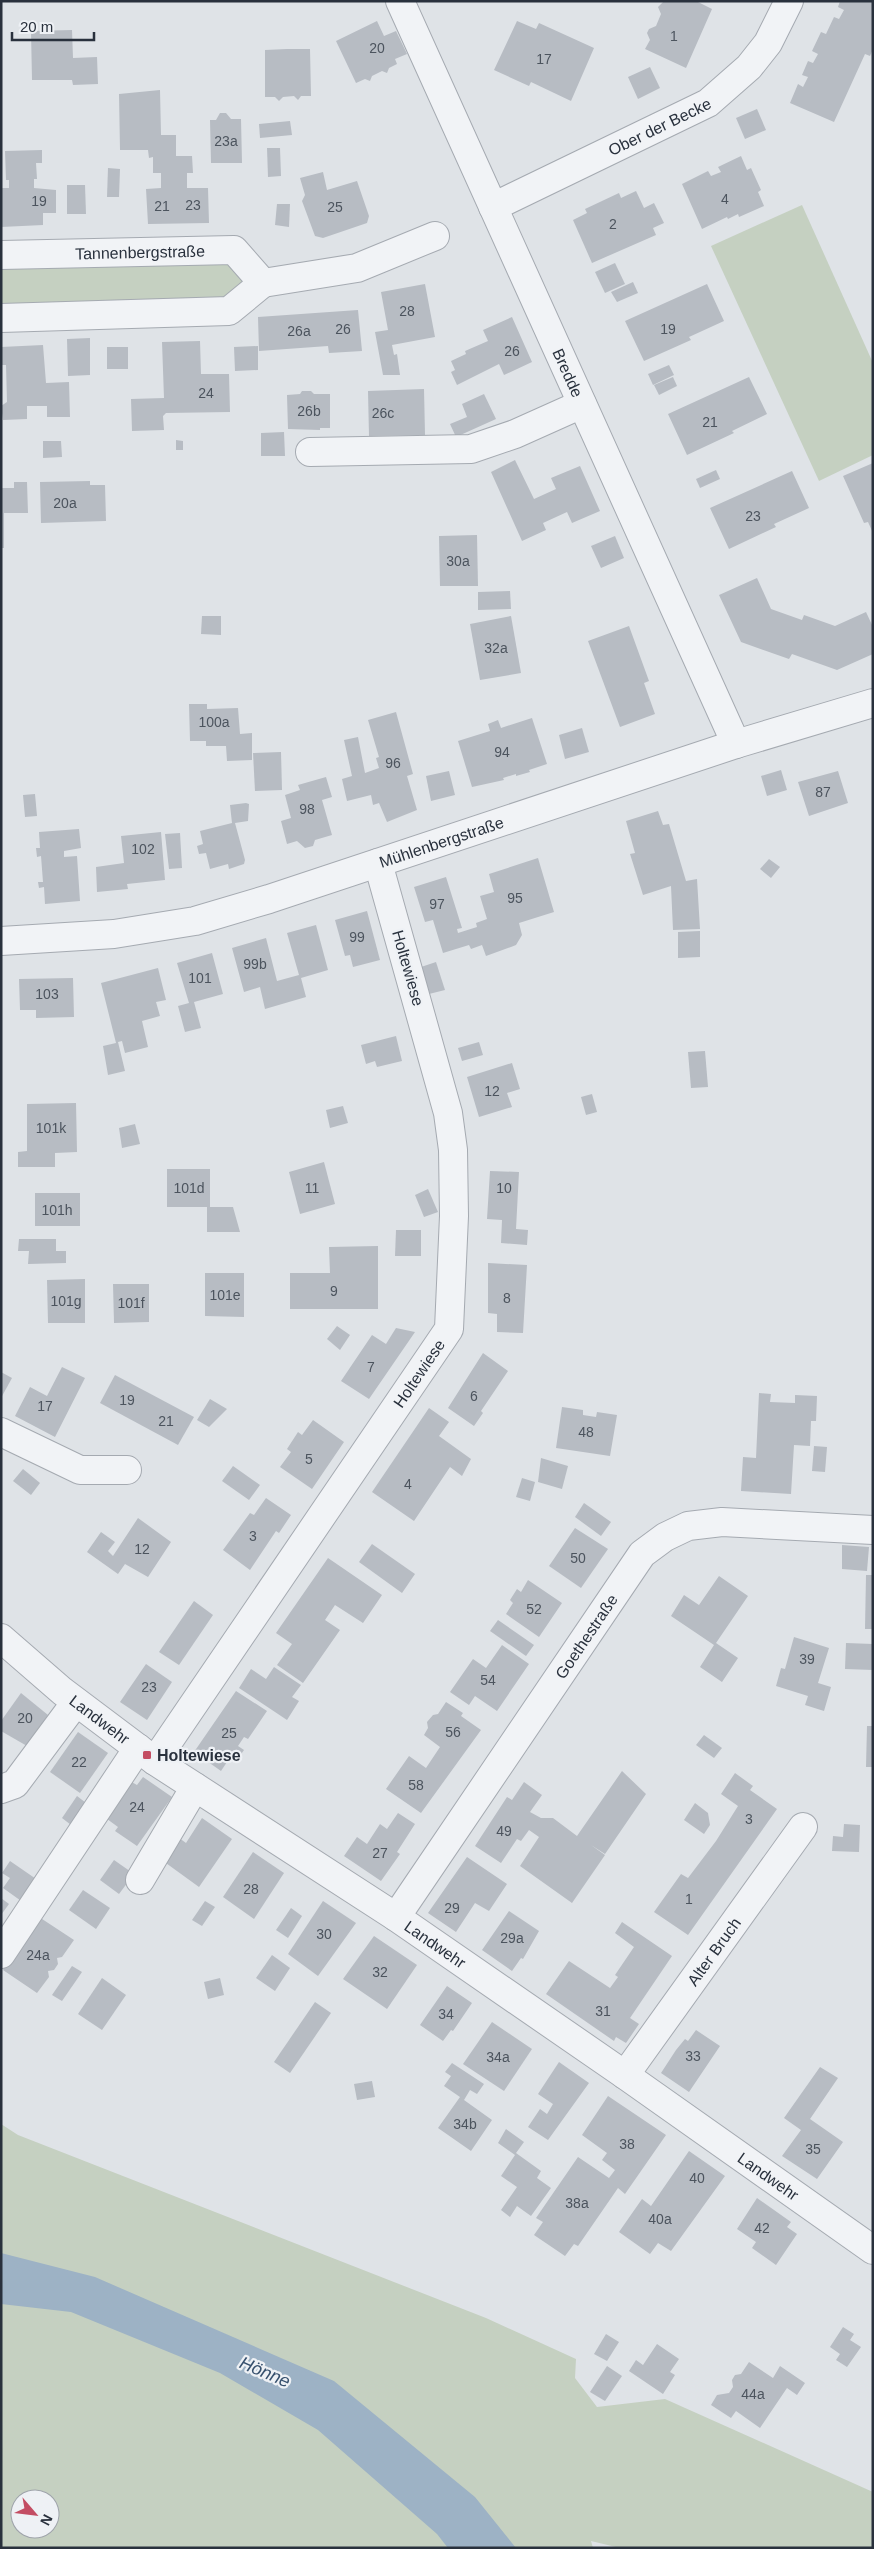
<svg xmlns="http://www.w3.org/2000/svg" width="874" height="2549" font-family="Helvetica,sans-serif">
<style>
.green{fill:#c5d0c1;fill-rule:evenodd}
.water{fill:#9db2c5}
.building{fill:#b7bcc3}
.lines{fill:none;stroke-linecap:round;stroke-linejoin:round}
.minor-casing{stroke:#a5aab1;stroke-width:30}
.minor{stroke:#f1f3f6;stroke-width:28}
.poi-dot{fill:#c34d63;stroke:#eef1f5;stroke-width:2}
.labels{text-anchor:middle;dominant-baseline:central;stroke-width:4.5;stroke-linejoin:round;paint-order:stroke}
.number-label{font-size:14px;fill:#4c545e}
.street-label{font-size:16px;fill:#29313d;stroke:#eef1f5}
.poi-label{font-size:16px;font-weight:bold;fill:#29313d;stroke:#eef1f5;text-anchor:start}
.water-label{font-size:18px;font-style:italic;fill:#37516e;stroke:#eef1f5}
</style>
<rect width="100%" height="100%" fill="#dfe3e7"/>
<g class="green">
<polygon points="802,205 873,363 873,455 819,481 711,246"/>
<polygon points="231,256 255,282 226,307 1,311 1,260"/>
<path d="M1,2124L18,2135L486,2318L576,2359L575,2378L597,2407L665,2399L873,2492V2548H620L591,2541L593,2548H1ZM20,2499H50V2529H20Z"/>
</g>
<polygon class="water" points="1,2253 95,2277 334,2381 475,2497 516,2548 448,2548 437,2534 318,2430 220,2373 71,2312 1,2304"/>
<g class="building">
<polygon points="664,1 696,1 712,9 686,68 645,49 650,40 647,33 649,29 656,26 661,14 658,7"/>
<polygon points="840,1 873,1 873,49 870,56 865,54 834,122 790,103 798,84 803,87 808,77 802,75 808,61 813,63 818,54 812,51 821,32 826,34 834,17 839,19 844,10 838,7"/>
<polygon points="377,21 384,36 396,31 407,54 395,59 397,64 389,68 387,73 382,71 372,76 370,81 365,79 356,83 336,41"/>
<polygon points="517,21 536,29 539,23 594,48 571,101 531,82 529,86 494,70"/>
<polygon points="72,30 73,58 97,57 98,84 73,85 72,80 32,80 31,31"/>
<polygon points="287,49 310,49 311,96 301,96 298,100 294,96 283,97 279,101 275,97 265,97 265,50"/>
<polygon points="650,67 660,88 638,99 628,77"/>
<polygon points="160,90 161,135 176,135 176,156 192,156 193,173 187,173 187,188 208,188 209,223 148,224 146,189 161,188 161,173 153,173 153,157 149,158 148,150 120,150 119,94"/>
<polygon points="757,109 766,130 745,139 736,118"/>
<polygon points="220,113 226,113 231,119 241,119 242,163 211,163 210,120 216,120"/>
<polygon points="290,121 292,135 260,138 259,124"/>
<polygon points="267,148 280,148 281,176 268,177"/>
<polygon points="42,150 42,163 36,163 37,179 34,179 34,188 56,190 56,213 43,213 43,225 1,227 1,188 9,188 9,180 6,180 5,151"/>
<polygon points="741,156 747,170 751,168 761,190 758,192 764,206 739,217 738,214 728,219 727,217 702,229 682,184 708,171 711,176 721,172 718,167"/>
<polygon points="108,168 120,169 119,197 107,197"/>
<polygon points="323,172 327,190 357,181 369,216 367,223 323,238 315,236 302,201 305,195 300,178"/>
<polygon points="67,185 85,185 86,214 67,214"/>
<polygon points="636,191 644,208 654,203 664,223 653,228 656,235 592,263 573,220 587,213 585,209 619,193 621,198"/>
<polygon points="277,204 290,204 289,227 275,225"/>
<polygon points="615,263 625,284 605,293 595,272"/>
<polygon points="633,282 638,293 617,302 611,292"/>
<polygon points="425,284 435,337 392,345 394,355 397,354 400,375 383,375 375,332 388,330 381,292"/>
<polygon points="707,284 724,321 689,337 691,340 644,361 625,321"/>
<polygon points="358,310 362,351 329,353 328,346 259,351 258,317"/>
<polygon points="512,317 532,362 504,375 499,364 457,385 451,372 455,370 451,361 466,354 465,351 488,341 483,330"/>
<polygon points="90,338 90,375 68,376 67,339"/>
<polygon points="200,341 201,374 229,374 230,412 166,413 163,416 164,430 132,431 131,399 164,398 162,342"/>
<polygon points="43,345 46,383 69,382 70,417 47,417 47,406 27,406 27,419 3,420 1,406 7,402 6,365 1,365 1,347"/>
<polygon points="258,346 258,370 235,371 234,347"/>
<rect x="107" y="347" width="21" height="22"/>
<polygon points="669,365 674,375 653,385 648,374"/>
<polygon points="673,377 677,386 659,395 654,385"/>
<polygon points="749,377 767,414 732,431 734,433 687,455 668,414"/>
<polygon points="424,389 425,435 369,436 368,391"/>
<polygon points="302,391 311,391 314,394 330,394 330,428 320,428 320,430 288,429 287,395 300,394"/>
<polygon points="484,394 496,419 456,437 450,424 467,417 462,404"/>
<polygon points="284,432 285,456 261,456 261,433"/>
<polygon points="176,440 183,441 183,450 176,450"/>
<polygon points="43,441 61,441 62,457 43,458"/>
<polygon points="515,460 534,499 556,489 551,478 580,466 600,511 572,523 567,512 543,523 546,530 522,541 491,472"/>
<polygon points="873,463 873,533 868,522 864,523 843,476"/>
<polygon points="716,470 720,479 700,488 696,479"/>
<polygon points="792,471 809,508 774,524 776,527 729,549 710,508"/>
<polygon points="90,481 90,485 105,485 106,521 41,523 40,482"/>
<polygon points="14,482 27,482 28,513 4,513 4,548 1,548 1,488 14,488"/>
<polygon points="477,535 478,586 440,586 439,536"/>
<polygon points="615,536 624,558 601,568 591,546"/>
<polygon points="757,578 771,609 802,620 804,615 835,626 866,612 873,627 873,654 837,670 792,654 789,659 741,642 719,595"/>
<polygon points="510,591 511,609 478,610 478,592"/>
<polygon points="202,616 221,616 221,635 201,634"/>
<polygon points="511,616 521,673 480,680 470,624"/>
<polygon points="629,626 649,681 644,683 655,714 620,727 588,641"/>
<polygon points="189,704 207,704 207,709 238,708 240,734 252,733 252,760 227,761 226,746 206,746 206,741 190,741"/>
<polygon points="396,712 413,774 407,776 417,810 387,822 379,803 373,805 371,795 347,801 342,779 352,776 344,740 358,737 365,773 379,768 376,758 379,757 368,720"/>
<polygon points="532,718 547,764 529,770 530,772 516,776 516,774 503,778 504,780 472,787 458,741 490,731 488,724 498,720 501,728"/>
<polygon points="582,728 589,752 565,759 559,735"/>
<polygon points="281,752 282,790 255,791 253,753"/>
<polygon points="781,770 787,790 767,796 761,776"/>
<polygon points="449,771 455,795 431,801 426,776"/>
<polygon points="838,771 848,803 809,816 798,782"/>
<polygon points="326,777 332,797 322,800 332,835 315,840 313,846 305,848 297,841 287,844 281,821 291,818 285,795 300,790 298,785"/>
<polygon points="35,794 37,816 25,817 23,795"/>
<polygon points="246,803 249,804 248,821 235,823 245,860 244,864 229,869 228,864 210,869 206,853 199,854 197,846 203,844 200,831 232,823 230,805"/>
<polygon points="658,811 663,825 669,824 686,881 697,879 700,929 673,930 671,886 643,895 630,854 635,853 626,821"/>
<polygon points="79,829 81,848 64,851 64,857 77,856 80,901 45,904 44,887 39,888 38,882 43,882 41,856 37,857 36,848 40,848 39,832"/>
<polygon points="161,832 165,880 127,884 128,889 97,892 96,867 124,863 121,836"/>
<polygon points="180,833 182,868 169,869 165,834"/>
<polygon points="538,858 554,912 519,923 522,935 516,945 511,947 486,956 482,945 471,949 469,945 443,953 433,920 425,922 414,887 446,877 462,928 457,929 458,933 477,927 476,923 487,919 480,896 494,892 489,874"/>
<polygon points="769,859 780,867 771,878 760,869"/>
<polygon points="367,911 380,960 353,967 350,955 345,956 335,920"/>
<polygon points="316,925 328,970 301,978 306,997 265,1009 260,987 244,992 232,948 266,938 277,981 299,975 287,933"/>
<polygon points="700,931 700,957 678,958 678,932"/>
<polygon points="212,953 223,994 194,1002 201,1028 185,1032 178,1006 189,1003 177,963"/>
<polygon points="436,962 445,990 429,994 421,967"/>
<polygon points="158,968 166,1000 156,1002 160,1016 142,1021 148,1047 125,1053 122,1041 118,1042 125,1071 108,1075 103,1046 116,1043 101,983"/>
<polygon points="73,978 74,1017 36,1018 36,1010 20,1010 19,979"/>
<polygon points="396,1036 402,1061 377,1067 375,1061 366,1064 361,1045"/>
<polygon points="479,1042 483,1055 462,1061 458,1048"/>
<polygon points="705,1051 708,1087 691,1088 688,1052"/>
<polygon points="512,1063 520,1089 507,1093 512,1107 479,1117 467,1077"/>
<polygon points="592,1094 597,1112 586,1115 581,1097"/>
<polygon points="76,1103 77,1152 55,1153 55,1167 18,1167 18,1152 27,1151 27,1104"/>
<polygon points="343,1106 348,1123 330,1128 326,1110"/>
<polygon points="135,1124 140,1144 122,1148 119,1128"/>
<polygon points="324,1162 335,1204 300,1214 289,1172"/>
<polygon points="167,1169 210,1169 210,1207 233,1207 240,1232 207,1232 207,1207 167,1207"/>
<polygon points="490,1171 519,1172 516,1229 528,1230 527,1245 501,1243 502,1220 487,1219"/>
<polygon points="428,1189 438,1212 424,1217 415,1195"/>
<rect x="35" y="1193" width="45" height="33"/>
<polygon points="396,1230 421,1230 421,1256 395,1256"/>
<polygon points="19,1239 56,1239 56,1251 66,1251 66,1263 28,1264 29,1251 18,1251"/>
<polygon points="378,1246 378,1309 290,1309 290,1273 330,1273 329,1247"/>
<polygon points="488,1263 527,1265 523,1333 497,1332 497,1314 488,1313"/>
<polygon points="205,1273 244,1273 244,1317 205,1316"/>
<polygon points="85,1279 85,1323 48,1323 47,1280"/>
<polygon points="113,1284 149,1284 149,1322 114,1323"/>
<polygon points="337,1326 350,1335 340,1350 327,1339"/>
<polygon points="396,1328 415,1332 369,1399 341,1381 372,1335 386,1344"/>
<polygon points="483,1353 508,1371 481,1411 483,1413 474,1426 448,1408"/>
<polygon points="62,1367 85,1378 55,1437 15,1416 30,1387 47,1396"/>
<polygon points="1,1372 12,1378 1,1398"/>
<polygon points="115,1375 194,1417 178,1445 100,1403"/>
<polygon points="759,1393 771,1394 770,1402 795,1403 795,1395 817,1396 816,1421 811,1421 810,1446 794,1445 791,1494 741,1491 743,1457 756,1458"/>
<polygon points="210,1399 227,1409 209,1427 197,1420"/>
<polygon points="562,1407 583,1410 583,1415 596,1417 597,1412 617,1415 610,1456 556,1448"/>
<polygon points="429,1408 449,1422 439,1436 471,1459 462,1476 450,1467 414,1521 372,1492"/>
<polygon points="313,1420 344,1442 312,1489 280,1467 291,1452 287,1449 298,1432 302,1435"/>
<polygon points="814,1446 827,1447 825,1472 812,1471"/>
<polygon points="541,1458 568,1466 562,1489 538,1482"/>
<polygon points="233,1466 260,1485 249,1500 222,1481"/>
<polygon points="23,1469 40,1483 31,1495 13,1481"/>
<polygon points="522,1478 535,1482 530,1501 516,1497"/>
<polygon points="266,1498 291,1515 279,1533 276,1531 250,1570 223,1550 250,1513 254,1515"/>
<polygon points="584,1503 611,1522 601,1536 575,1517"/>
<polygon points="138,1518 171,1542 148,1577 125,1564 118,1574 87,1552 101,1532 115,1542 108,1551 113,1556"/>
<polygon points="575,1528 608,1549 581,1588 549,1566"/>
<polygon points="372,1544 415,1574 402,1593 359,1562"/>
<polygon points="842,1545 869,1547 867,1571 842,1569"/>
<polygon points="328,1558 382,1595 363,1623 335,1605 325,1620 340,1630 303,1683 277,1665 292,1644 276,1633"/>
<polygon points="866,1575 873,1575 873,1629 865,1629"/>
<polygon points="719,1576 748,1596 716,1643 738,1658 722,1682 700,1667 714,1645 671,1616 684,1595 699,1605"/>
<polygon points="528,1580 562,1603 539,1637 506,1614 513,1603 510,1600 517,1589 521,1592"/>
<polygon points="194,1601 213,1615 179,1665 159,1652"/>
<polygon points="498,1620 534,1645 526,1656 490,1631"/>
<polygon points="794,1637 829,1648 818,1683 831,1687 824,1711 805,1705 808,1696 776,1686 781,1668 785,1669"/>
<polygon points="846,1643 873,1644 873,1670 845,1669"/>
<polygon points="502,1645 529,1664 497,1711 475,1696 469,1705 450,1692 473,1659 486,1668"/>
<polygon points="146,1664 172,1682 147,1720 120,1702"/>
<polygon points="274,1667 301,1685 292,1697 299,1701 287,1720 239,1688 251,1669 266,1679"/>
<polygon points="236,1691 267,1711 248,1739 244,1737 238,1746 244,1750 235,1763 229,1759 221,1771 194,1752"/>
<polygon points="21,1693 48,1715 27,1746 1,1731 1,1721"/>
<polygon points="446,1702 463,1713 461,1716 481,1730 421,1813 386,1789 409,1756 426,1768 440,1747 424,1735 428,1728 427,1722 433,1715 438,1714"/>
<polygon points="867,1726 873,1726 873,1767 866,1767"/>
<polygon points="78,1732 108,1753 80,1793 50,1772"/>
<polygon points="704,1735 722,1748 714,1758 696,1745"/>
<polygon points="622,1771 646,1794 605,1854 591,1845 605,1855 572,1903 520,1866 539,1837 529,1830 521,1841 517,1839 501,1863 475,1846 507,1797 512,1800 524,1782 542,1795 530,1812 541,1818 553,1818 577,1836"/>
<polygon points="735,1773 753,1786 750,1790 777,1809 688,1935 654,1912 681,1874 688,1878 716,1841 738,1806 721,1794"/>
<polygon points="143,1777 172,1797 137,1846 115,1831 118,1827 103,1816 128,1780 137,1785"/>
<polygon points="77,1796 90,1806 75,1828 62,1818"/>
<polygon points="695,1803 708,1813 710,1825 704,1834 684,1820"/>
<polygon points="398,1813 415,1824 397,1852 400,1854 381,1881 344,1856 357,1837 367,1844 380,1824 387,1829"/>
<polygon points="202,1818 232,1839 199,1887 159,1858 175,1835 186,1843"/>
<polygon points="844,1824 860,1825 859,1852 832,1851 833,1836 843,1837"/>
<polygon points="253,1852 284,1873 254,1919 223,1897"/>
<polygon points="467,1857 507,1884 489,1911 475,1903 456,1932 428,1913"/>
<polygon points="114,1860 134,1874 119,1894 100,1880"/>
<polygon points="10,1861 39,1881 24,1903 3,1888 10,1878 2,1873"/>
<polygon points="83,1890 110,1908 96,1929 69,1910"/>
<polygon points="1,1898 9,1904 1,1915"/>
<polygon points="205,1901 215,1907 202,1926 192,1920"/>
<polygon points="323,1901 356,1923 318,1976 288,1954"/>
<polygon points="291,1908 302,1916 288,1938 276,1930"/>
<polygon points="509,1911 539,1931 523,1959 521,1958 512,1971 482,1950"/>
<polygon points="39,1917 74,1940 62,1957 57,1958 58,1964 54,1970 48,1971 49,1977 37,1993 3,1970"/>
<polygon points="622,1922 672,1956 630,2018 639,2024 626,2043 616,2037 614,2041 546,1994 569,1961 610,1988 618,1977 615,1975 634,1947 615,1933"/>
<polygon points="374,1936 417,1965 387,2009 343,1979"/>
<polygon points="272,1955 290,1968 275,1991 256,1978"/>
<polygon points="72,1966 82,1972 62,2001 52,1995"/>
<polygon points="102,1978 126,1995 102,2030 78,2014"/>
<polygon points="220,1978 224,1995 208,1999 204,1982"/>
<polygon points="447,1986 472,2003 453,2031 451,2030 443,2041 420,2025"/>
<polygon points="315,2002 331,2013 290,2073 274,2062"/>
<polygon points="492,2022 532,2049 504,2091 463,2064"/>
<polygon points="696,2030 720,2046 689,2092 661,2073 676,2050 685,2039 688,2041"/>
<polygon points="559,2062 589,2083 548,2140 528,2127 540,2109 547,2114 553,2104 538,2094"/>
<polygon points="452,2063 484,2084 477,2094 470,2090 464,2100 492,2120 471,2151 438,2128 460,2097 444,2086 451,2076 445,2072"/>
<polygon points="820,2067 838,2078 810,2119 843,2142 817,2179 782,2156 801,2130 784,2118"/>
<polygon points="372,2081 375,2097 357,2100 354,2084"/>
<polygon points="608,2096 666,2135 625,2194 618,2188 578,2246 574,2244 565,2256 534,2235 543,2222 536,2218 578,2157 609,2178 615,2170 602,2160 607,2153 582,2135"/>
<polygon points="506,2129 524,2142 516,2153 541,2171 537,2178 551,2188 531,2216 517,2206 510,2217 501,2210 517,2187 501,2176 515,2155 498,2143"/>
<polygon points="689,2151 725,2176 671,2251 658,2243 650,2254 619,2232 642,2199 651,2206"/>
<polygon points="757,2198 791,2222 787,2227 797,2234 776,2265 752,2248 756,2242 737,2229"/>
<polygon points="843,2327 854,2334 850,2340 861,2347 847,2367 836,2360 840,2354 830,2347"/>
<polygon points="606,2334 619,2342 607,2361 594,2354"/>
<polygon points="657,2344 679,2359 670,2372 675,2375 663,2394 629,2371 636,2360 643,2365"/>
<polygon points="749,2362 773,2378 780,2366 805,2383 797,2395 787,2388 760,2428 736,2411 731,2418 711,2405 717,2395 729,2393 733,2387 732,2380 735,2375 741,2374"/>
<polygon points="607,2366 622,2376 605,2401 590,2392"/>
</g>
<g class="lines">
<g class="minor-casing">
<g id="minor">
<path id="s1" d="M400,1L736,744"/>
<path id="s2" d="M493,207L708,103L749,67L768,43L789,1"/>
<path id="s3" d="M1,255L234,250L263,283L229,311L1,318"/>
<polyline points="263,283 357,268 435,236"/>
<polyline points="310,452 471,449 515,434 582,404"/>
<path id="s4" d="M1,941L114,934L195,921L269,899L736,744L873,703"/>
<polyline points="1,1432 80,1470 127,1470"/>
<path id="s5" d="M1,1638L62,1691L155,1761L396,1917L625,2075L873,2250"/>
<path id="s6" d="M155,1761L449,1329L454,1216L453,1150L448,1113L378,863"/>
<polyline points="1,1789 15,1784 76,1702"/>
<polyline points="140,1880 195,1787"/>
<path id="s7" d="M396,1917L642,1554L665,1537L688,1526L722,1522L873,1530"/>
<polyline points="1,1954 138,1748"/>
<path id="s8" d="M625,2075L803,1827"/>
</g>
</g>
<use href="#minor" class="minor"/>
</g>
<rect class="poi-dot" x="142" y="1750" width="10" height="10" rx="2.5"/>
<g class="labels">
<g class="number-label">
<text x="674" y="36">1</text>
<text x="377" y="48">20</text>
<text x="544" y="59">17</text>
<text x="226" y="141">23a</text>
<text x="725" y="199">4</text>
<text x="39" y="201">19</text>
<text x="193" y="205">23</text>
<text x="162" y="206">21</text>
<text x="335" y="207">25</text>
<text x="613" y="224">2</text>
<text x="407" y="311">28</text>
<text x="343" y="329">26</text>
<text x="668" y="329">19</text>
<text x="299" y="331">26a</text>
<text x="512" y="351">26</text>
<text x="206" y="393">24</text>
<text x="309" y="411">26b</text>
<text x="383" y="413">26c</text>
<text x="710" y="422">21</text>
<text x="65" y="503">20a</text>
<text x="753" y="516">23</text>
<text x="458" y="561">30a</text>
<text x="496" y="648">32a</text>
<text x="214" y="722">100a</text>
<text x="502" y="752">94</text>
<text x="393" y="763">96</text>
<text x="823" y="792">87</text>
<text x="307" y="809">98</text>
<text x="143" y="849">102</text>
<text x="515" y="898">95</text>
<text x="437" y="904">97</text>
<text x="357" y="937">99</text>
<text x="255" y="964">99b</text>
<text x="200" y="978">101</text>
<text x="47" y="994">103</text>
<text x="492" y="1091">12</text>
<text x="51" y="1128">101k</text>
<text x="189" y="1188">101d</text>
<text x="312" y="1188">11</text>
<text x="504" y="1188">10</text>
<text x="57" y="1210">101h</text>
<text x="334" y="1291">9</text>
<text x="225" y="1295">101e</text>
<text x="507" y="1298">8</text>
<text x="66" y="1301">101g</text>
<text x="131" y="1303">101f</text>
<text x="371" y="1367">7</text>
<text x="474" y="1396">6</text>
<text x="127" y="1400">19</text>
<text x="45" y="1406">17</text>
<text x="166" y="1421">21</text>
<text x="586" y="1432">48</text>
<text x="309" y="1459">5</text>
<text x="408" y="1484">4</text>
<text x="253" y="1536">3</text>
<text x="142" y="1549">12</text>
<text x="578" y="1558">50</text>
<text x="534" y="1609">52</text>
<text x="807" y="1659">39</text>
<text x="488" y="1680">54</text>
<text x="149" y="1687">23</text>
<text x="25" y="1718">20</text>
<text x="453" y="1732">56</text>
<text x="229" y="1733">25</text>
<text x="79" y="1762">22</text>
<text x="416" y="1785">58</text>
<text x="137" y="1807">24</text>
<text x="749" y="1819">3</text>
<text x="504" y="1831">49</text>
<text x="380" y="1853">27</text>
<text x="251" y="1889">28</text>
<text x="689" y="1899">1</text>
<text x="452" y="1908">29</text>
<text x="324" y="1934">30</text>
<text x="512" y="1938">29a</text>
<text x="38" y="1955">24a</text>
<text x="380" y="1972">32</text>
<text x="603" y="2011">31</text>
<text x="446" y="2014">34</text>
<text x="693" y="2056">33</text>
<text x="498" y="2057">34a</text>
<text x="465" y="2124">34b</text>
<text x="627" y="2144">38</text>
<text x="813" y="2149">35</text>
<text x="697" y="2178">40</text>
<text x="577" y="2203">38a</text>
<text x="660" y="2219">40a</text>
<text x="762" y="2228">42</text>
<text x="753" y="2394">44a</text>
</g>
<g class="street-label">
<text stroke="none"><textPath href="#s2" startOffset="185">Ober der Becke</textPath></text>
<text stroke="none"><textPath href="#s3" startOffset="139">Tannenbergstraße</textPath></text>
<text stroke="none"><textPath href="#s1" startOffset="408">Bredde</textPath></text>
<text stroke="none"><textPath href="#s4" startOffset="454">Mühlenbergstraße</textPath></text>
<text transform="translate(408 968) rotate(74)">Holtewiese</text>
<text stroke="none"><textPath href="#s6" startOffset="469">Holtewiese</textPath></text>
<text stroke="none"><textPath href="#s7" startOffset="339">Goethestraße</textPath></text>
<text stroke="none"><textPath href="#s5" startOffset="128">Landwehr</textPath></text>
<text stroke="none"><textPath href="#s5" startOffset="532">Landwehr</textPath></text>
<text stroke="none"><textPath href="#s8" startOffset="152">Alter Bruch</textPath></text>
<text stroke="none"><textPath href="#s5" startOffset="938">Landwehr</textPath></text>
</g>
<g class="poi-label">
<text x="157" y="1755">Holtewiese</text>
</g>
<g class="water-label">
<text transform="translate(265 2372) rotate(23)">Hönne</text>
</g>
</g>
<rect width="874" height="2549" fill="none" stroke="#29313d" stroke-width="5"/>
<g transform="translate(35 2514) rotate(118)"><circle r="24" fill="#eef1f5" stroke="#9fa4ab"/>
<path d="M0-4L9 19L0 12L-9 19Z" fill="#c34d63"/>
<text y="-8" font-size="14" font-weight="bold" text-anchor="middle" fill="#29313d">N</text>
</g>
<path d="M12 32v8h82v-8" fill="none" stroke="#29313d" stroke-width="2.5"/>
<text x="20" y="32" font-size="15" fill="#29313d" stroke="#eef1f5" stroke-width="4" paint-order="stroke">20 m</text>
</svg>
